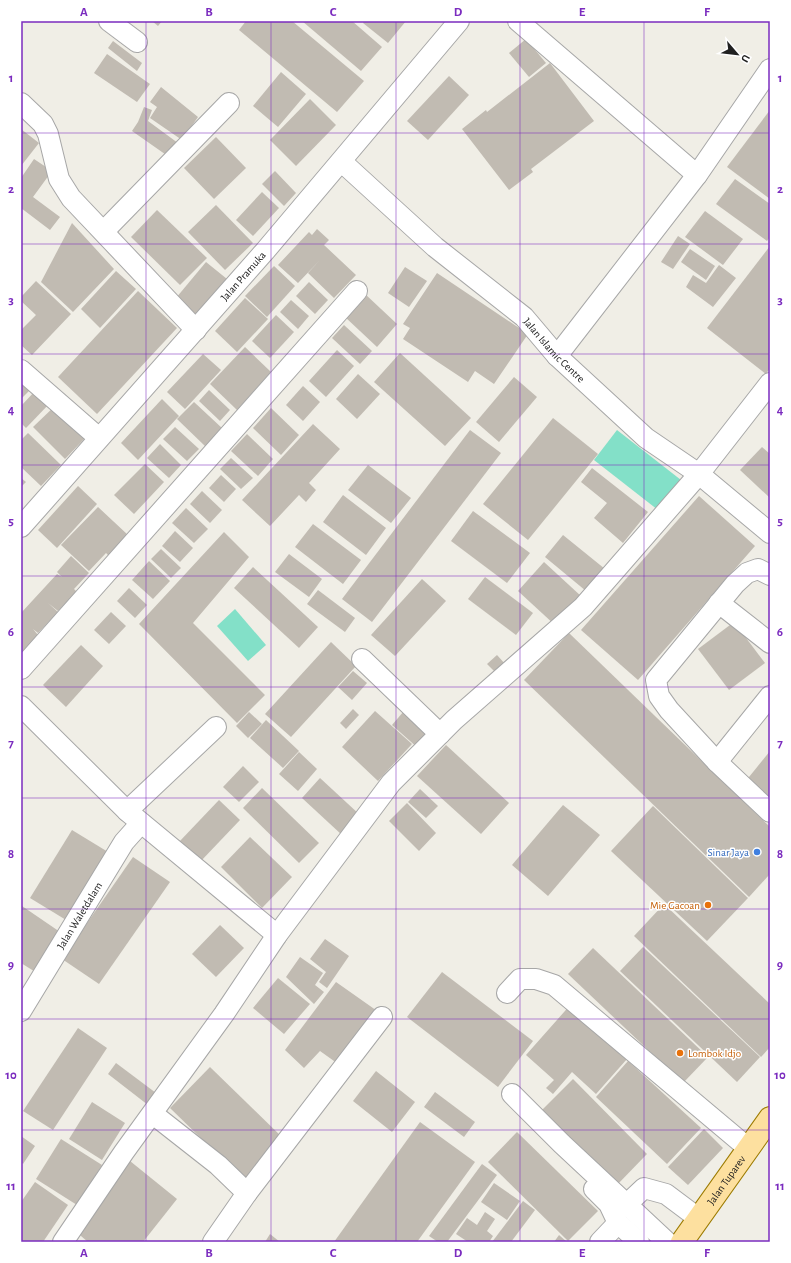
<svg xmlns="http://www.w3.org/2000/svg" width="791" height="1263" font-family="'Alegreya Sans',sans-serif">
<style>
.pitch{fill:#83e0c8}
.building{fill:#c1bbb2}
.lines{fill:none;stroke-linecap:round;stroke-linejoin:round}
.minor-casing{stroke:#a7a7a7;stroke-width:22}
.major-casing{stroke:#9c7b00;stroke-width:24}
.minor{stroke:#fff;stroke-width:20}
.major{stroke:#fde09f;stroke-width:22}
.grid{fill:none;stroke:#7b2cbf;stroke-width:1;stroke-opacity:0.55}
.shop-dot{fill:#3f7fe0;stroke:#fff;stroke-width:1.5}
.food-dot{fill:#e8710a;stroke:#fff;stroke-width:1.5}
.labels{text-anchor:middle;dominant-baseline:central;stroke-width:3;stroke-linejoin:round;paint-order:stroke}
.street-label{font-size:11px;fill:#202020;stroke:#fff}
.shop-label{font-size:11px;fill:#366cbe;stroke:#fff;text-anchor:end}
.food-label{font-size:11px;fill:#c56008;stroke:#fff;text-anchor:end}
.neatline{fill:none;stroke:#7b2cbf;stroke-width:1.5}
.grid-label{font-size:13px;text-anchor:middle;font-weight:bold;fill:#7b2cbf}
</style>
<rect width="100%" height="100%" fill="#f0eee6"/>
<g class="pitch">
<polygon points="617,430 681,480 658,510 594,460"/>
<polygon points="235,609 266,645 248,661 217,626"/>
</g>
<g class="building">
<polygon points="152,21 162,21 158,26"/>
<polygon points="246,21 292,21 364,81 337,112 239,30"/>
<polygon points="302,21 352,21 382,47 361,71"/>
<polygon points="364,21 406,21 388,43 363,23"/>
<polygon points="526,39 546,63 529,77 509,53"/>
<polygon points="113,41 142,63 137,71 108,48"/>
<polygon points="107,54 150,84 137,102 94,73"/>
<polygon points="550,63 594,121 531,169 533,172 509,190 462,129 486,110 487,112"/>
<polygon points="281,72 306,94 278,127 253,106"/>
<polygon points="449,76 469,95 428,140 407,121"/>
<polygon points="161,87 198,117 182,140 150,118 157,107 150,102"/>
<polygon points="310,99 336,125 296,166 270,140"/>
<polygon points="144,107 152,110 148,121 182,146 172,159 132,131 138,122"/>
<polygon points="770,110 770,199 727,167"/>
<polygon points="21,129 39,143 21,166"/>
<polygon points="216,137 246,168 214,199 184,168"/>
<polygon points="34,159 52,171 33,197 60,217 50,230 21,208 21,178"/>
<polygon points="275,171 296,193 284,206 262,184"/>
<polygon points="735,179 770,204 770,237 767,241 716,204"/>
<polygon points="262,192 279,208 253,236 236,220"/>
<polygon points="216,205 253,243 225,270 188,232"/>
<polygon points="157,210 207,258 180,285 131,237"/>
<polygon points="705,211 743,239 723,265 685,237"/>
<polygon points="72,223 114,269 73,312 41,282"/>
<polygon points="317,229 329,240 324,245 356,275 334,298 308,273 320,260 298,283 278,265 309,232 312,235"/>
<polygon points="678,236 690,244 673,269 661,262"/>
<polygon points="770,246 770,368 766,374 707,328"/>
<polygon points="690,249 715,266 706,280 681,262"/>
<polygon points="206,262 227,279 197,316 176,298"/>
<polygon points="719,265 736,278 713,307 686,287 693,275 706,283"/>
<polygon points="274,266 295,286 267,317 245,296"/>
<polygon points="405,267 427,281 409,307 388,293"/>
<polygon points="116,271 136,289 100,328 81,309"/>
<polygon points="437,273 528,334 494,384 475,371 468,382 403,339 410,328 403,324"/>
<polygon points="36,281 71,314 32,355 21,345 21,330 36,315 21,301 21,297"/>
<polygon points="309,282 328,300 315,314 296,296"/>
<polygon points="138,291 177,328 97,414 58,377"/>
<polygon points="364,293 397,324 377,347 344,316"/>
<polygon points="245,298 268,319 237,352 215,331"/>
<polygon points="291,300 309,316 298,329 280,312"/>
<polygon points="276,315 294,332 270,358 252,341"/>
<polygon points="344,325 372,351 360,364 332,338"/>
<polygon points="245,347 271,372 237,410 210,384"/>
<polygon points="337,350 354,366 326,397 309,381"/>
<polygon points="400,353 471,418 445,446 374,382"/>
<polygon points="203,354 221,370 185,409 167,392"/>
<polygon points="358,374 380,394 357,419 336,399"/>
<polygon points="21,377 32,388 21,399"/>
<polygon points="514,377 537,397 499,442 476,422"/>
<polygon points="303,386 320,402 303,421 286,405"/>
<polygon points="36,390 50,403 26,428 21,423 21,406"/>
<polygon points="209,390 230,410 220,421 199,401"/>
<polygon points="162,399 179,416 138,460 121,443"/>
<polygon points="194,402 223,429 206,447 177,419"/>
<polygon points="57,404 87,436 65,459 33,427"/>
<polygon points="271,408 299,435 281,455 253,428"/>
<polygon points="553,418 598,454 528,540 483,504"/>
<polygon points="313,424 340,449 309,483 316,490 306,502 299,495 270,526 242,500"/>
<polygon points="175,427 199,449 187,461 163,439"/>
<polygon points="470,430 501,453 372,622 342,599"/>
<polygon points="28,433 61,465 41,486 21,467 21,440"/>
<polygon points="247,434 273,459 258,476 231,451"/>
<polygon points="160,444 181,465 169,478 147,458"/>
<polygon points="762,447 770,454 770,498 740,470"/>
<polygon points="231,458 253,478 241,489 220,469"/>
<polygon points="145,464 164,482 134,514 114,495"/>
<polygon points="368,465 411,498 391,523 348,490"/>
<polygon points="592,468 648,512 623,543 594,518 607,503 581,482"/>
<polygon points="221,475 236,489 224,502 209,488"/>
<polygon points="21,478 26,482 21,487"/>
<polygon points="78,486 97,504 57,548 38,530"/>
<polygon points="202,491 222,510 210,523 190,504"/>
<polygon points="343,495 386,528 366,555 323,522"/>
<polygon points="699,496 755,546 638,680 581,630"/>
<polygon points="98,507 128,535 109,556 106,553 89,571 61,545"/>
<polygon points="186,508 208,529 194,543 172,523"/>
<polygon points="473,511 530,553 507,583 451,541"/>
<polygon points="313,524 361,560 343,584 295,547"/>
<polygon points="175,531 193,548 180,562 162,546"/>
<polygon points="224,532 249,557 193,623 265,695 237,723 139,624"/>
<polygon points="563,535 605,569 586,591 545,557"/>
<polygon points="161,549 181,568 171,578 151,559"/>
<polygon points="289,554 322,579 309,597 275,572"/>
<polygon points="71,556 89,573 74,589 77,592 58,611 48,603 58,612 38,633 33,629 38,635 22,652 21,613 57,574 62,577 57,572"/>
<polygon points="149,561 170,581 153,599 132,580"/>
<polygon points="544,562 582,597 556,626 518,591"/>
<polygon points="253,567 318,627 299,648 234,588"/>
<polygon points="485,577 533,613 516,635 468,599"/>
<polygon points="422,579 446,601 395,656 371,635"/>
<polygon points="129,588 147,605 135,618 117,601"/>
<polygon points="318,590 355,618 345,632 307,604"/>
<polygon points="111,612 126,626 109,644 94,630"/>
<polygon points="734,622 765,663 729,690 698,649"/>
<polygon points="569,633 770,827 770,874 749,897 524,680"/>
<polygon points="331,642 356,666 291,737 265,714"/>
<polygon points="81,645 103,666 66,707 43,685"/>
<polygon points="497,655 506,665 497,674 487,664"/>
<polygon points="353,671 367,683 352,700 338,687"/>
<polygon points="353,709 359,715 346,729 340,723"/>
<polygon points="375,711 412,744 378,781 342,747"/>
<polygon points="404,711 431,736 419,749 392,725"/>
<polygon points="249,712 262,724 248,738 236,726"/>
<polygon points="266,720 299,751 283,768 250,738"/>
<polygon points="446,745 509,803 481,834 417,776"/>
<polygon points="770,751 770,803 745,782"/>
<polygon points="299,752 317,769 298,791 279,774"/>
<polygon points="243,766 259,782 239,802 223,787"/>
<polygon points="320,778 360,815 342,835 302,798"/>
<polygon points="262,788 319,843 299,863 243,808"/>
<polygon points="420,789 438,806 426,818 408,802"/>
<polygon points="219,800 240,820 200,862 179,842"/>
<polygon points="407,803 436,833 419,851 389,821"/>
<polygon points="563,805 600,835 548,896 512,865"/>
<polygon points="653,806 748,898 707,941 611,851"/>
<polygon points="72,830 113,855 71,923 30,898"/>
<polygon points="250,837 292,877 262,908 221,867"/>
<polygon points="133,857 170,882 99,984 62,959"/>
<polygon points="664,904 770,1004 770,1047 761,1057 634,936"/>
<polygon points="22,906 63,934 37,973 21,963"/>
<polygon points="220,925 244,948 216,977 192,954"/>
<polygon points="325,939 349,956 327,988 319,982 326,972 310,959"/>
<polygon points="643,947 760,1057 737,1082 620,971"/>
<polygon points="593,948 708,1057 683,1083 568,974"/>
<polygon points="300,957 323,973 315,985 324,992 314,1004 286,977"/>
<polygon points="442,972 533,1041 498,1087 407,1017"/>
<polygon points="278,978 310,1004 284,1034 253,1008"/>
<polygon points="336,982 380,1013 341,1066 320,1051 304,1068 285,1050"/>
<polygon points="572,1003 627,1059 596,1094 572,1072 553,1094 546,1088 554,1080 526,1055"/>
<polygon points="78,1028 107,1048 53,1130 23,1111"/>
<polygon points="628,1061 701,1128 667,1164 596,1097"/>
<polygon points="116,1063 156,1093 148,1105 108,1074"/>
<polygon points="210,1067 286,1141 246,1182 170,1108"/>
<polygon points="376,1071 415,1102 392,1132 353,1101"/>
<polygon points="573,1079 647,1154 615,1187 540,1112"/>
<polygon points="435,1092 475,1122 464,1137 424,1107"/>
<polygon points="92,1102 125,1123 102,1160 69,1139"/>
<polygon points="420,1122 475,1162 417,1242 334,1242"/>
<polygon points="704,1129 723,1148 688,1185 668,1167"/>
<polygon points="517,1132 598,1211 568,1241 488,1162"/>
<polygon points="21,1136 35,1146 23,1164 21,1162"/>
<polygon points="61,1139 102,1165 77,1205 36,1179"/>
<polygon points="130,1161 177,1199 143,1242 88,1242 74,1230"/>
<polygon points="482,1164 497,1175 447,1242 438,1242 429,1236"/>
<polygon points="35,1182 68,1205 43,1242 21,1242 21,1202"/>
<polygon points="494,1183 520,1201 507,1220 481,1202"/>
<polygon points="523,1201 535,1210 511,1242 492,1242"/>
<polygon points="485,1212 495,1219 487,1231 493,1236 489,1242 468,1242 456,1234 467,1218 477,1225"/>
<polygon points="270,1234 280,1242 265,1242"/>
<polygon points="559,1235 567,1242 554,1242"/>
</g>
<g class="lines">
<g class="minor-casing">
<g id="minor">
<polyline points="109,21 137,42"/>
<polyline points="518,21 697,175"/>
<polyline points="21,103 43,124 48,134 59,179 71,198 196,330"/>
<path id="s1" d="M342,162L435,247L524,317L557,356L646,438L699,474L770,533"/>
<polyline points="104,231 229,103"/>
<polyline points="557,356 697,175 770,69"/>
<polyline points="21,370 99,438"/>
<path id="s2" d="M21,527L265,251L459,21"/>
<polyline points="770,575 758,569 747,573 735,584 656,680 659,696 669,710 717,762 770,812"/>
<polyline points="719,603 770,643"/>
<polyline points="362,659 440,734"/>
<polyline points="21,669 357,291"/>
<polyline points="21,706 127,811 277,935"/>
<polyline points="717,762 770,696"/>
<polyline points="127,811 216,727"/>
<polyline points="507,993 520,979 536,979 554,985 748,1148"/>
<path id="s3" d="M21,1011L124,842L141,823"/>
<polyline points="512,1094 562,1144 667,1242"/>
<polyline points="153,1114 218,1165 247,1193 213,1242"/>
<polyline points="594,1189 609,1204 618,1223 639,1242"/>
<polyline points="247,1193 382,1017"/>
<polyline points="627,1204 644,1188 666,1194 698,1218"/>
<polyline points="63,1242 124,1152 224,1014 277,935 391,783 454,720 583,607 699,474 770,383"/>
<polyline points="600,1242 618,1223"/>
</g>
</g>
<g class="major-casing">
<g id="major">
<path id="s4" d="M682,1242L770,1118"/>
</g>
</g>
<use href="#minor" class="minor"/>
<use href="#major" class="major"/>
</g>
<path class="grid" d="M146,21V1242M271,21V1242M396,21V1242M520,21V1242M644,21V1242M21,133H770M21,244H770M21,354H770M21,465H770M21,576H770M21,687H770M21,798H770M21,909H770M21,1019H770M21,1130H770"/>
<circle class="shop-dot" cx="757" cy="852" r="4"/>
<g class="food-dot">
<circle cx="708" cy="905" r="4"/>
<circle cx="680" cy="1053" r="4"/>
</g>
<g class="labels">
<g class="street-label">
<text stroke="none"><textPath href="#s2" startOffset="335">Jalan Pramuka</textPath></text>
<text stroke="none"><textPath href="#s1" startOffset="284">Jalan Islamic Centre</textPath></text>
<text stroke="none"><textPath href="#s3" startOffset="112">Jalan Waletdalam</textPath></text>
<text stroke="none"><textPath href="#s4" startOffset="76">Jalan Tuparev</textPath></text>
</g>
<g class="shop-label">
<text x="749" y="852">Sinar Jaya</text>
</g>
<g class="food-label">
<text x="700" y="905">Mie Gacoan</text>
<text x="688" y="1053" text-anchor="start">Lombok Idjo</text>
</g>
</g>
<rect width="791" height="1263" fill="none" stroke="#ffffff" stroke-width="44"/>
<g transform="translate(737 54) rotate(118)" stroke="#ffffff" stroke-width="3" paint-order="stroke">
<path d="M0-3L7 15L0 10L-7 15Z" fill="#202020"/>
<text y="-6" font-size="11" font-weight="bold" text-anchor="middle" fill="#202020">U</text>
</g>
<rect x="22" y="22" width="747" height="1219" class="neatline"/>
<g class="grid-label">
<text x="84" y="16">A</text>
<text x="209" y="16">B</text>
<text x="333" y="16">C</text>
<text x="458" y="16">D</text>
<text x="582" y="16">E</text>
<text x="707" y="16">F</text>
<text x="11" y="82">1</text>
<text x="780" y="82">1</text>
<text x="11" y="193">2</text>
<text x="780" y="193">2</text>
<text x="11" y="304">3</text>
<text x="780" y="304">3</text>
<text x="11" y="414">4</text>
<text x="780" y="414">4</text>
<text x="11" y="525">5</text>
<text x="780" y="525">5</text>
<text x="11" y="636">6</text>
<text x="780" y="636">6</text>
<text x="11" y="747">7</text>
<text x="780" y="747">7</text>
<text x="11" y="858">8</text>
<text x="780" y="858">8</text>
<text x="11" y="969">9</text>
<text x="780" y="969">9</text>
<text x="11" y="1079">10</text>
<text x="780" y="1079">10</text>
<text x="11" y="1190">11</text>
<text x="780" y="1190">11</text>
<text x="84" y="1257">A</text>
<text x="209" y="1257">B</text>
<text x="333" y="1257">C</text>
<text x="458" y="1257">D</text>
<text x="582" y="1257">E</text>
<text x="707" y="1257">F</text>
</g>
</svg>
